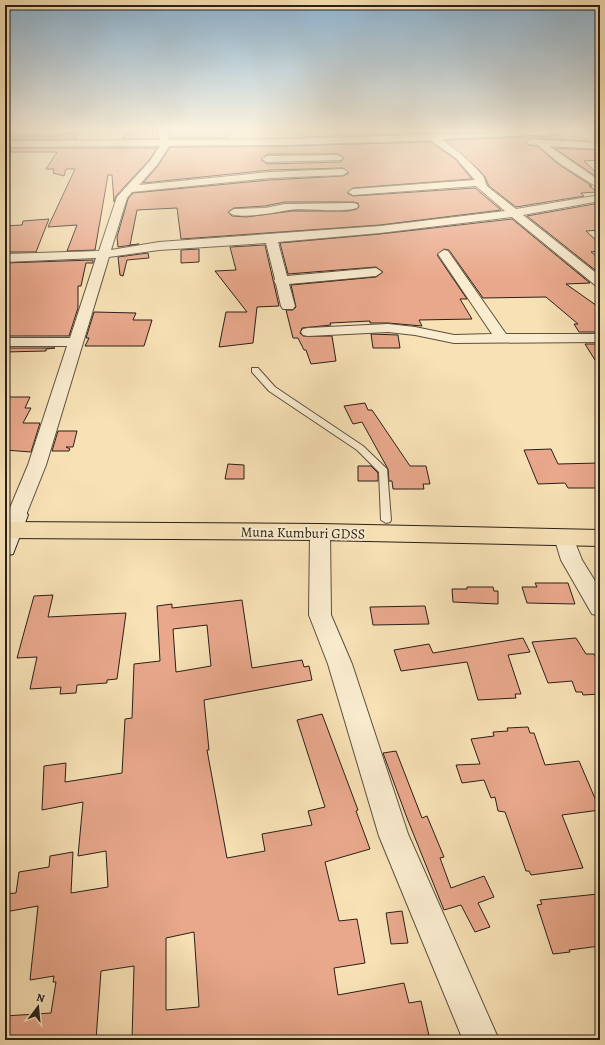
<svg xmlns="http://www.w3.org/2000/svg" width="605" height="1045" font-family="Alegreya,serif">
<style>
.building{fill:#e9a88c;stroke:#292018;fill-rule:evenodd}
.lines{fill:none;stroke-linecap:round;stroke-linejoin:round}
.lane-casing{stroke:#5c503f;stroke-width:2}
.street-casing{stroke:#5c503f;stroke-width:2}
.secondary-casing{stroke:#292018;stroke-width:2}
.highway-casing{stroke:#292018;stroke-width:2}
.lane{fill:#faeccf;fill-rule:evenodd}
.street{fill:#faeccf;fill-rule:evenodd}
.secondary{fill:#faeccf;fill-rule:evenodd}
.highway{fill:#f7e1b5;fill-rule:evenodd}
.labels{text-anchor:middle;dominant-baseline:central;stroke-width:4;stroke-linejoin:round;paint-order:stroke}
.street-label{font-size:14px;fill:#292018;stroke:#faeccf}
</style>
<rect width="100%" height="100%" fill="#f7e1b5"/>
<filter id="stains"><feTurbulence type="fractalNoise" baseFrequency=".005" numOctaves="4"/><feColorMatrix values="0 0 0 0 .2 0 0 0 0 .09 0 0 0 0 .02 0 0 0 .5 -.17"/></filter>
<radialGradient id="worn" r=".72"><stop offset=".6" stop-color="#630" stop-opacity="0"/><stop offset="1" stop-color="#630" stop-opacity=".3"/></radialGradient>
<g class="building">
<polygon points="148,131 157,131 158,139 123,139 125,132"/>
<polygon points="167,131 230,131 229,138 170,138"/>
<polygon points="333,131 405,131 406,133 429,133 302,137 300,132"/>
<polygon points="562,131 576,131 588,141 531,138 526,143 528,145 537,146 558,164 592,186 589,186 598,192 581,193 584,196 516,207 489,186 485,177 479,170 445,140 557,136"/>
<polygon points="78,133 76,139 5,140 5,136 63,136 63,134"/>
<path d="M430,142L455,159L472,179L353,188L347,193L353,196L475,188L501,210L380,225L181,239L177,208L137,210L130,245L139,244L118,247L117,237L128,199L133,193L270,180L343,176L349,173L343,168L270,170L143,183L158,166L170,147L288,146ZM267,154H338L344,158L341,162L267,164L261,160ZM285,202H353L358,203L359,207L357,209L348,211H292L246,217L232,216L228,212L234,208L265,206Z"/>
<polygon points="5,148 157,148 149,160 116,196 114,202 112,175 108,175 95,250 67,251 77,225 48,227 75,169 66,169 64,176 53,173 54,169 46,169 57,152 5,152"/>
<polygon points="554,148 596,150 600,156 600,160 584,161 599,175 594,175"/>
<polygon points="594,204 600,208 600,230 586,231 600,244 600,251 591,252 600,259 600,274 527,216"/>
<polygon points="49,219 36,252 5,252 5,226 22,225 23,221"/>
<polygon points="512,219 590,283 566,284 600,308 600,332 579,332 574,324 578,324 546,297 483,298 449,250 444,249 437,255 467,299 460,299 472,319 419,320 422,326 388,323 370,323 370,321 330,323 331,325 302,328 300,333 303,336 332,336 336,361 311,364 306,350 304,350 298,338 293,338 286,310 293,310 296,307 291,285 376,277 383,272 376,267 288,274 280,243 380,234"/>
<polygon points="265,245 279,306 257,307 253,343 219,347 226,312 247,312 215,271 236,270 230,247"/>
<polygon points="199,249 199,262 181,263 181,250"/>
<polygon points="148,253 149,258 127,260 123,276 120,275 118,257"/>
<polygon points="93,260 93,263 86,263 81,286 78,286 78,308 69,336 5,336 5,263"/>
<polygon points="94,312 136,313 133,320 152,320 144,346 85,346 89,338 86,338"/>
<polygon points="371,334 398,335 400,348 373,348"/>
<polygon points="585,344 600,344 600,368"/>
<polygon points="5,348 55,348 46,349 46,351 5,352"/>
<polygon points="5,397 30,397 25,408 31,408 23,423 40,423 31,452 5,450"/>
<polygon points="365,403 368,410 372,410 410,466 426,466 430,484 423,484 424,489 393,489 392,481 389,481 388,469 362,422 353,424 344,406"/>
<polygon points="58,431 77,431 73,447 66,447 70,449 69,451 52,451"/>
<polygon points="551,449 558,464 600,463 600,488 568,488 565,483 538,484 524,450"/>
<polygon points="228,464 244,465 244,479 225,479"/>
<polygon points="358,466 371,466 378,473 378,481 358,481"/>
<polygon points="535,583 568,583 575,604 527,603 522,587 537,587"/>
<polygon points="467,587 493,587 494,591 498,591 498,604 453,602 452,589 467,589"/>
<polygon points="53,595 48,617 126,613 117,679 107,680 107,683 77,685 76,693 60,694 61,687 30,689 37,657 17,658 34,596"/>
<path d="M242,600L252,668L302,660L304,667L309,666L312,680L204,700L209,750H207L227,858L265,851L262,834L312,825L308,811L325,807L297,720L322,714L358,810L356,811L370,849L325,862L339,921L357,919L365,963L334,968L338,995L404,983L409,1003L421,1001L430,1040H132L134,966L101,971L96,1040H5V1016L51,1013L56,982H53L54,976L30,980L38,906L5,912V894L16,893L19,872L49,867L50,856L73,852L71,893L108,887L106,851L78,856L83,802L42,810L44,766L66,763L65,782L122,773L125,719L132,718L134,664L160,661L157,606L172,604V608ZM207,625L211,666L176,672L173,629ZM194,932L199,1007L166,1010V938Z"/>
<polygon points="425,606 429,624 373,625 370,607"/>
<polygon points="523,638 530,652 508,655 521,694 515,694 516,698 478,700 467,662 401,671 394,650 429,644 433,653"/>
<polygon points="576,638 586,654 594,654 600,667 600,694 583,695 582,692 576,692 572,681 548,683 532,642"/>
<polygon points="528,727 530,733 534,733 545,765 579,761 600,810 562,815 583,868 531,875 529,871 526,871 505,812 498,811 495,797 491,798 484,780 462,783 456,765 480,764 471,739 494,736 493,732 508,731 507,728"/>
<polygon points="396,751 422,818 427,816 444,857 440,858 451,888 484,876 494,897 478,903 490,927 475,932 461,905 444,910 407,818 383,753"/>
<polygon points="598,894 600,900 600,946 569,950 570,952 553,954 537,905 542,904 540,900"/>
<polygon points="402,911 408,943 391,944 386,913"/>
</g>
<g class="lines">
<g class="lane-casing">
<polygon id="lane" points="252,368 258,368 275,387 363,446 387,469 391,520 390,522 386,523 381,520 379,472 357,450 269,391 252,372"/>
</g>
<g class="street-casing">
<g id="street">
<path d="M159,131H165L169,140L288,139L561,131L557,134L441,139C457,150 470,161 483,176C486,180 484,183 488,187L516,209L600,195V201L523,215L600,276V286L595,285L512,217L380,233L278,242L287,276L376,268L382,272L376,276L289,284L295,306L293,309H283L281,306L276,284L274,281L275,279L266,243L159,250L109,257L46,465L24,520L17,522L10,520L7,515L28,465L67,346H5V338H70L96,258L5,262V254L99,251L117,197L150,161L160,146L5,147V141L160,140L158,133ZM430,140L456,158L475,180L353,189L348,192L353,195L476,186L505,211L380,226L159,242L111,250L127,198L132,192L270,178L343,175L348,172L343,169L270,172L139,185L157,165L169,146L288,145Z"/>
<polygon points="531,139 600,143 600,149 549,146 600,181 600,189 559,163 538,145 528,144 527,142"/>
<polygon points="338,155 343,158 341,160 267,162 262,159 267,156"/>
<path d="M353,203L357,204L358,206L357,208C333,214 307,206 283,211C272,213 235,220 229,212L234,209L265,208L285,204Z"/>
<polygon points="444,250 448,251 506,334 600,334 600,342 454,343 415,335 388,332 308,336 303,335 301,332 303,329 308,328 388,324 415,327 454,335 492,334 438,254"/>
<polygon points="320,525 327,527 330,532 331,615 352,664 408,834 499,1040 463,1040 379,836 328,664 309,615 310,532 313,527"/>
<polygon points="564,530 571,532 582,560 600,589 600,616 592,614 561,560 554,537 557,532"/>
</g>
</g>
<g class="secondary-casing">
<polygon id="secondary" points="17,508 25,510 28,515 13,554 5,556 5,518 9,510"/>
</g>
<g class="highway-casing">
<polygon id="highway" points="5,522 320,524 600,530 600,546 320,540 5,538"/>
</g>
<use href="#lane" class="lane"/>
<use href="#street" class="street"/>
<use href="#secondary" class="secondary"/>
<use href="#highway" class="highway"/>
</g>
<linearGradient id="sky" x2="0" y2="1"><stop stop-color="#8cb6d6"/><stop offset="0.47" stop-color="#fbf2de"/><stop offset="1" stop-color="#fbf2de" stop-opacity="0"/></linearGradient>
<rect width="605" height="277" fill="url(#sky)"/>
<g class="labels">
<g class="street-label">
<text transform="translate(303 533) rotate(1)">Muna Kumburi GDSS</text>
</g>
</g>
<rect width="605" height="1045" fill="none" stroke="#f7e1b5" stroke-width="20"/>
<rect x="6" y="6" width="593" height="1033" fill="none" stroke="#292018" stroke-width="2"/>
<rect x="10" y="10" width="585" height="1025" fill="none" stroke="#292018"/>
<g transform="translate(38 1007) rotate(16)" stroke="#faeccf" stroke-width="3" paint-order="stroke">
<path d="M0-3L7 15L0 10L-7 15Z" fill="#292018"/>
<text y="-6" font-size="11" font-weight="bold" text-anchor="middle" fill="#292018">N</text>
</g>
<rect width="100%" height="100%" filter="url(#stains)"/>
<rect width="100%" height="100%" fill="url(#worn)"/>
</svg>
